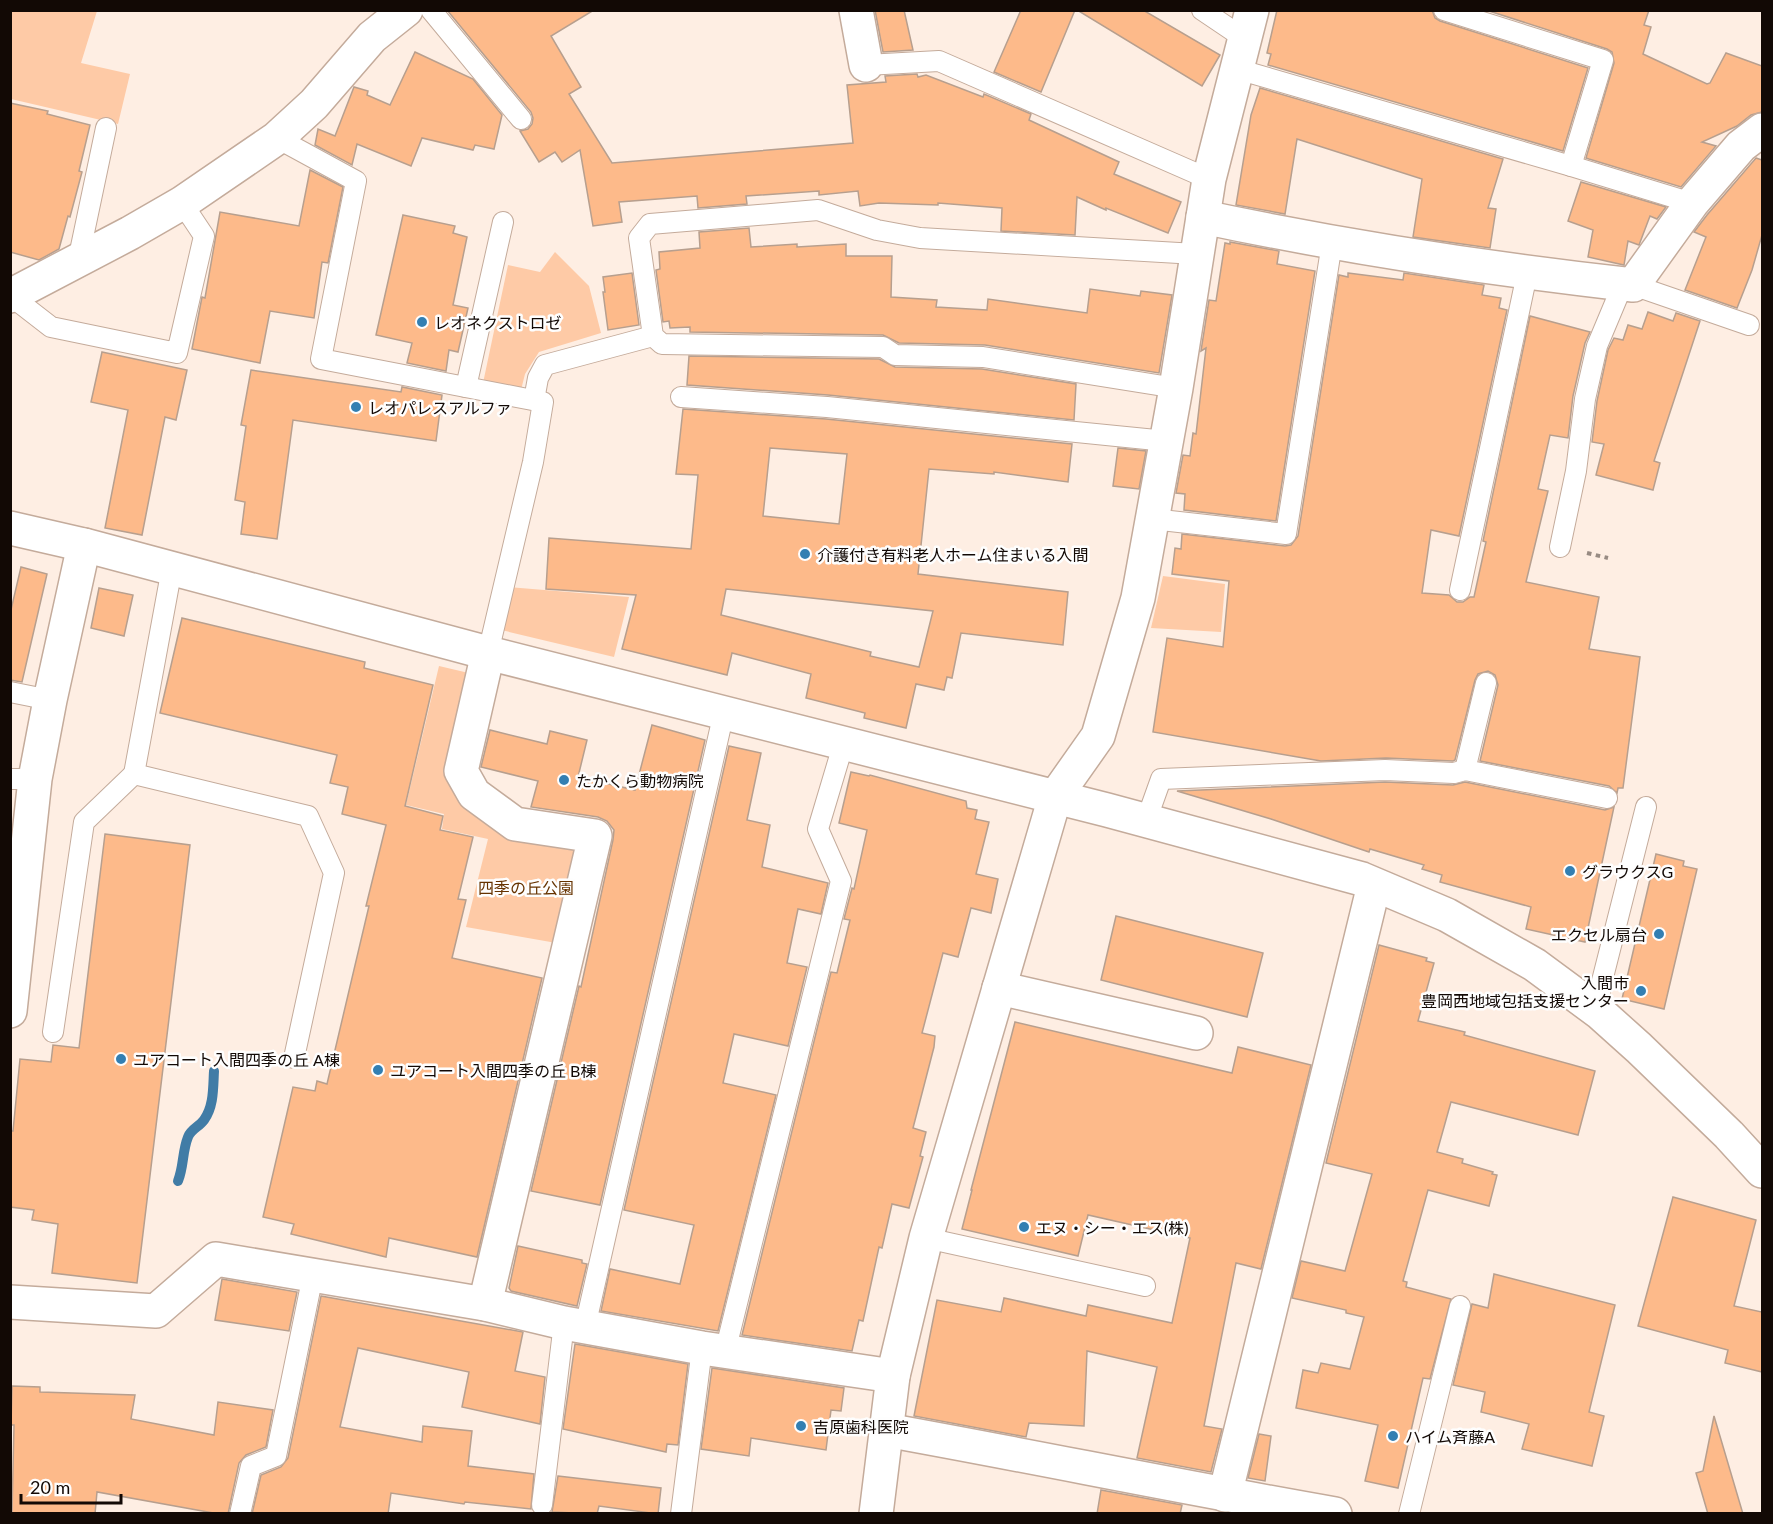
<svg xmlns="http://www.w3.org/2000/svg" width="1773" height="1524" font-family="Lato,'Noto Sans JP',sans-serif">
<style>
.green{fill:#fecaa6}
.lines{fill:none;stroke-linecap:round;stroke-linejoin:round}
.stream{stroke:#417ca6;stroke-width:10}
.building{fill:#fdba8a;stroke:#b79f8e;stroke-width:1.5;fill-rule:evenodd}
.service-casing{stroke:#c4ab9b;stroke-width:22}
.minor-casing{stroke:#c4ab9b;stroke-width:36}
.tertiary-casing{stroke:#c4ab9b;stroke-width:36}
.path{stroke:#988b83;stroke-width:4;stroke-dasharray:4.5 4.5;stroke-linecap:butt}
.service{stroke:#fff;stroke-width:20}
.minor{stroke:#fff;stroke-width:33}
.tertiary{stroke:#fff;stroke-width:33}
.poi-dot{fill:#337fb2;stroke:#fefefe;stroke-width:2}
.labels{text-anchor:middle;dominant-baseline:central;stroke-width:5;stroke-linejoin:round;paint-order:stroke}
.poi-label{font-size:16px;fill:#120905;stroke:#fefefe;text-anchor:start}
.park-label{font-size:16px;fill:#630;stroke:#fefefe}
</style>
<rect width="100%" height="100%" fill="#feeee3"/>
<g class="green">
<polygon points="11,11 97,11 81,63 130,74 118,124 11,99"/>
<polygon points="555,252 589,286 601,333 539,352 525,374 521,390 483,383 508,265 540,272"/>
<polygon points="1163,576 1225,584 1221,632 1151,628"/>
<polygon points="508,587 629,597 614,657 497,629"/>
<polygon points="439,666 473,674 449,770 578,843 562,944 466,927 488,839 442,829 444,814 406,805"/>
</g>
<g class="lines">
<path class="stream" d="M178,1181C184,1166 182,1152 188,1137C191,1129 199,1127 204,1120C214,1106 213,1088 214,1071"/>
</g>
<g class="building">
<polygon points="447,10 594,10 551,36 581,87 569,94 612,163 853,143 847,85 886,82 885,76 917,74 918,77 926,75 983,97 984,94 1031,114 1029,120 1119,162 1114,174 1181,202 1168,233 1106,208 1106,210 1077,197 1075,235 1001,231 1002,208 938,203 938,205 879,203 860,206 858,191 819,195 819,191 746,196 747,204 698,208 697,196 619,202 622,222 593,226 580,150 562,162 555,152 539,162 520,131 528,129 532,124 533,118 531,112"/>
<polygon points="875,10 904,10 913,50 883,52"/>
<polygon points="1021,10 1075,10 1041,92 994,72"/>
<polygon points="1077,10 1143,10 1220,55 1202,86"/>
<polygon points="1277,10 1432,10 1435,18 1440,21 1588,68 1563,151 1268,65 1271,54 1267,53"/>
<polygon points="1486,10 1649,10 1644,25 1651,27 1643,54 1707,84 1710,83 1726,53 1762,66 1762,112 1751,115 1737,126 1702,142 1716,146 1681,187 1589,159 1586,158 1614,63 1612,52 1607,49"/>
<polygon points="415,52 473,79 502,115 494,149 475,145 473,150 422,138 411,166 357,144 352,165 315,145 318,129 335,136 354,87 368,91 367,95 390,105"/>
<polygon points="1260,88 1503,159 1488,208 1496,209 1490,248 1413,237 1422,179 1297,139 1285,214 1236,205 1251,115"/>
<polygon points="10,103 48,111 47,114 90,125 79,171 82,172 70,217 68,216 59,249 39,260 10,252"/>
<polygon points="1756,158 1762,160 1762,235 1752,270 1737,308 1685,290 1706,237 1694,232 1707,215"/>
<polygon points="310,170 343,187 328,263 322,262 314,318 270,311 260,363 192,349 202,297 205,298 220,212 299,226"/>
<polygon points="1581,182 1666,207 1657,219 1650,216 1639,245 1628,241 1624,265 1588,257 1593,230 1568,221"/>
<polygon points="403,215 455,226 453,233 467,237 453,305 468,308 458,352 449,350 446,371 407,363 412,343 376,335"/>
<polygon points="749,228 751,247 797,244 797,247 846,244 846,256 892,256 891,297 937,300 936,307 987,310 988,299 1087,313 1090,289 1140,296 1141,291 1172,295 1159,373 985,345 899,343 883,335 690,332 690,327 670,328 669,321 663,322 656,270 660,269 659,252 700,248 699,232"/>
<polygon points="1230,242 1279,251 1277,264 1315,271 1276,521 1184,510 1185,494 1176,493 1183,455 1190,456 1193,433 1196,434 1206,348 1201,351 1209,300 1216,301 1225,243 1230,244"/>
<polygon points="632,273 639,325 608,330 603,292 605,292 603,277"/>
<polygon points="1348,273 1403,280 1404,273 1484,285 1482,295 1501,298 1499,308 1507,310 1459,536 1431,530 1422,593 1449,595 1457,602 1463,602 1470,597 1474,597 1486,542 1483,541 1530,316 1590,332 1585,343 1573,396 1568,438 1550,435 1538,489 1548,491 1526,582 1599,597 1589,649 1640,657 1623,788 1618,788 1617,793 1609,786 1480,761 1498,685 1495,675 1488,671 1478,674 1475,680 1455,760 1453,761 1386,758 1321,761 1153,732 1167,638 1223,647 1229,581 1172,574 1175,548 1181,549 1182,534 1285,546 1291,545 1298,536 1339,275 1348,277"/>
<polygon points="1648,312 1673,321 1676,313 1700,321 1654,461 1660,463 1653,490 1596,475 1604,444 1592,442 1597,401 1608,350 1614,338 1623,340 1628,325 1642,329"/>
<polygon points="102,352 187,370 176,420 165,417 142,535 105,528 128,410 91,402"/>
<polygon points="689,356 879,359 895,367 982,369 1076,384 1074,420 828,395 687,385"/>
<polygon points="251,370 401,392 402,387 442,395 436,441 293,420 277,539 241,534 245,502 235,500 246,426 241,425"/>
<path d="M683,409L826,419L1072,444L1068,482L994,472V474L929,469L918,574L1068,592L1063,645L961,633L952,678L947,677L944,690L916,684L906,728L864,718L865,713L806,698L811,674L732,653L727,675L622,649L636,595L546,589L549,538L691,549L698,475L676,474ZM770,448L847,454L839,524L763,516ZM726,589L933,611L919,667L870,656L871,652L721,615Z"/>
<polygon points="1118,448 1146,451 1139,489 1113,486"/>
<polygon points="21,567 47,574 22,682 10,680 10,614"/>
<polygon points="99,588 133,595 124,636 91,628"/>
<polygon points="182,618 365,662 364,668 433,685 405,806 443,816 440,830 473,837 458,899 466,900 452,958 542,978 477,1257 389,1238 386,1257 291,1234 294,1224 263,1217 293,1087 315,1091 317,1081 327,1084 369,906 366,906 386,825 342,814 348,787 330,783 337,755 160,713"/>
<polygon points="652,725 705,740 600,1205 531,1191 579,986 581,987 613,840 614,830 607,821 598,817 531,807 538,781 481,767 490,730 547,744 550,731 587,740 578,777 635,790"/>
<polygon points="729,746 761,753 747,820 770,825 762,867 828,883 821,914 798,909 787,963 807,967 788,1046 734,1034 723,1083 776,1095 718,1331 601,1311 610,1269 680,1284 692,1233 694,1225 624,1210"/>
<polygon points="851,772 869,776 870,775 966,801 967,808 977,810 975,819 989,822 976,874 998,879 991,913 971,908 958,957 943,953 922,1033 935,1036 934,1047 913,1128 926,1132 920,1156 923,1157 909,1208 892,1204 882,1248 879,1247 863,1321 859,1320 852,1351 742,1335 831,972 837,973 850,920 844,919 852,888 854,889 867,830 839,823"/>
<polygon points="1385,782 1453,785 1465,782 1605,810 1614,807 1585,942 1526,929 1531,907 1440,882 1442,875 1422,869 1424,865 1370,849 1369,852 1271,819 1177,791"/>
<polygon points="105,834 190,845 137,1283 52,1273 58,1224 32,1220 34,1210 10,1207 10,1131 13,1131 20,1059 51,1062 53,1045 79,1048"/>
<polygon points="1656,854 1684,861 1683,866 1697,869 1664,1009 1622,999"/>
<polygon points="1116,916 1263,953 1247,1017 1101,980"/>
<polygon points="1379,945 1427,958 1426,961 1434,963 1418,1021 1465,1032 1464,1035 1595,1071 1578,1135 1451,1102 1437,1152 1463,1159 1462,1163 1493,1172 1492,1174 1497,1175 1489,1206 1428,1190 1403,1281 1407,1282 1406,1287 1451,1299 1430,1379 1423,1378 1398,1488 1365,1481 1378,1425 1296,1408 1303,1370 1318,1373 1321,1363 1350,1369 1364,1317 1346,1313 1346,1310 1292,1298 1301,1261 1345,1271 1372,1174 1326,1163"/>
<polygon points="1015,1022 1232,1073 1238,1047 1311,1065 1261,1269 1236,1263 1204,1426 1222,1429 1211,1472 1137,1458 1157,1367 1087,1351 1084,1426 1029,1423 1026,1437 914,1416 937,1300 1001,1312 1004,1298 1086,1316 1088,1305 1172,1323 1190,1238 1088,1215 1078,1256 962,1229 972,1190 971,1190"/>
<polygon points="1673,1197 1756,1220 1734,1306 1762,1312 1762,1372 1725,1363 1728,1350 1638,1326"/>
<polygon points="518,1246 582,1260 582,1263 587,1264 577,1306 511,1291 509,1288"/>
<polygon points="1494,1274 1615,1305 1589,1412 1604,1416 1592,1466 1522,1449 1529,1424 1481,1412 1485,1392 1453,1385 1472,1304 1488,1308"/>
<polygon points="222,1279 297,1292 289,1331 215,1320"/>
<polygon points="321,1296 523,1332 515,1371 545,1377 540,1424 462,1407 469,1372 358,1348 340,1427 422,1442 423,1426 472,1431 468,1466 534,1474 531,1509 465,1502 464,1504 391,1493 388,1514 252,1514 261,1475 281,1467 288,1458"/>
<polygon points="575,1344 688,1364 678,1445 667,1444 666,1452 563,1429"/>
<polygon points="712,1368 844,1388 841,1411 831,1410 826,1450 751,1438 749,1456 701,1449"/>
<polygon points="12,1386 40,1387 40,1392 135,1395 131,1419 214,1435 218,1402 273,1410 266,1447 246,1455 239,1463 228,1514 219,1514 97,1492 95,1514 12,1514 14,1425 11,1425"/>
<polygon points="1714,1416 1743,1514 1708,1514 1696,1473 1703,1471"/>
<polygon points="1259,1434 1271,1436 1265,1481 1248,1478"/>
<polygon points="558,1476 661,1488 658,1514 599,1506 597,1514 552,1512"/>
<polygon points="1101,1490 1182,1505 1180,1514 1097,1514"/>
</g>
<g class="lines">
<g class="service-casing">
<g id="service">
<polyline points="431,10 521,119"/>
<polyline points="1202,10 1245,39"/>
<polyline points="1444,10 1603,60 1571,166"/>
<polyline points="866,65 939,61 1209,179"/>
<polyline points="1237,69 1571,166 1692,203"/>
<polyline points="277,138 356,181 321,359 543,402 533,462 488,653"/>
<polyline points="78,261 106,128"/>
<polyline points="1633,285 1749,325"/>
<polyline points="11,296 51,327 177,353 204,236 182,203"/>
<polyline points="466,387 503,222"/>
<polyline points="1176,388 983,357 895,355 883,347 662,344 653,336 639,238 650,224 818,210 877,230 920,238 1196,254"/>
<polyline points="681,397 827,407 1166,441"/>
<polyline points="534,400 538,378 545,365 653,336"/>
<polyline points="1152,519 1286,534 1332,243"/>
<polyline points="1560,547 1576,471 1585,399 1597,346 1623,284"/>
<polyline points="172,568 134,774 308,816 334,873 294,1058"/>
<polyline points="1460,590 1527,274"/>
<polyline points="10,692 50,700"/>
<polyline points="1465,770 1486,683"/>
<polyline points="10,779 35,779"/>
<polyline points="1146,821 1161,779 1385,770 1454,773 1465,770 1607,798"/>
<polyline points="1600,1013 1600,989 1646,807"/>
<polyline points="53,1032 84,822 134,774"/>
<polyline points="926,1238 1145,1286"/>
<polyline points="585,1327 724,712"/>
<polyline points="725,1352 841,881 818,829 844,742"/>
<polyline points="542,1505 564,1323"/>
<polyline points="240,1514 251,1466 276,1456 313,1275"/>
<polyline points="681,1514 702,1348"/>
<polyline points="1409,1514 1460,1306"/>
</g>
</g>
<g class="minor-casing">
<g id="minor">
<polyline points="856,10 866,65"/>
<path d="M1203,217C1345,247 1489,269 1633,285L1692,203L1741,146L1762,130"/>
<polyline points="10,296 130,233 182,203 277,138 314,104 372,37 406,10"/>
<polyline points="1055,797 1098,736 1138,598 1176,388 1209,179 1252,10"/>
<polyline points="999,988 1196,1033"/>
<polyline points="10,1011 35,779 50,700 84,545"/>
<polyline points="10,1302 156,1311 216,1259 485,1304 564,1323 702,1348 893,1376"/>
<polyline points="485,1304 595,836 515,824 474,794 461,771 488,653"/>
<path d="M886,1430C1036,1457 1185,1488 1335,1514"/>
<polyline points="1225,1495 1374,885"/>
</g>
</g>
<g class="tertiary-casing">
<g id="tertiary">
<polyline points="10,528 84,545 488,653 1107,810 1362,879 1447,915 1535,965 1600,1013 1639,1048 1729,1135 1762,1171"/>
<polyline points="876,1514 893,1376 926,1238 1055,797"/>
</g>
</g>
<polyline class="path" points="1587,553 1608,558"/>
<use href="#service" class="service"/>
<use href="#minor" class="minor"/>
<use href="#tertiary" class="tertiary"/>
</g>
<g class="poi-dot">
<circle cx="422" cy="322" r="6"/>
<circle cx="356" cy="407" r="6"/>
<circle cx="805" cy="554" r="6"/>
<circle cx="564" cy="780" r="6"/>
<circle cx="1570" cy="871" r="6"/>
<circle cx="1659" cy="934" r="6"/>
<circle cx="1641" cy="991" r="6"/>
<circle cx="121" cy="1059" r="6"/>
<circle cx="378" cy="1070" r="6"/>
<circle cx="1024" cy="1227" r="6"/>
<circle cx="801" cy="1426" r="6"/>
<circle cx="1393" cy="1436" r="6"/>
</g>
<g class="labels">
<g class="poi-label">
<text x="434" y="322">レオネクストロゼ</text>
<text x="368" y="407">レオパレスアルファ</text>
<text x="817" y="554">介護付き有料老人ホーム住まいる入間</text>
<text x="576" y="780">たかくら動物病院</text>
<text x="1582" y="871">グラウクスG</text>
<text x="1647" y="934" text-anchor="end">エクセル扇台</text>
<text x="1629" y="982" text-anchor="end">入間市<tspan x="1629" dy="18">豊岡西地域包括支援センター</tspan></text>
<text x="133" y="1059">ユアコート入間四季の丘 A棟</text>
<text x="390" y="1070">ユアコート入間四季の丘 B棟</text>
<text x="1036" y="1227">エヌ・シー・エス(株)</text>
<text x="813" y="1426">吉原歯科医院</text>
<text x="1405" y="1436">ハイム斉藤A</text>
</g>
<g class="park-label">
<text x="526" y="887">四季の丘公園</text>
</g>
</g>
<rect width="1773" height="1524" fill="none" stroke="#120905" stroke-width="24"/>
<path d="M21 1494v9h100v-9" fill="none" stroke="#120905" stroke-width="3"/>
<text x="30" y="1494" font-size="18" fill="#120905" stroke="#fefefe" stroke-width="4.5" paint-order="stroke">20 m</text>
</svg>
